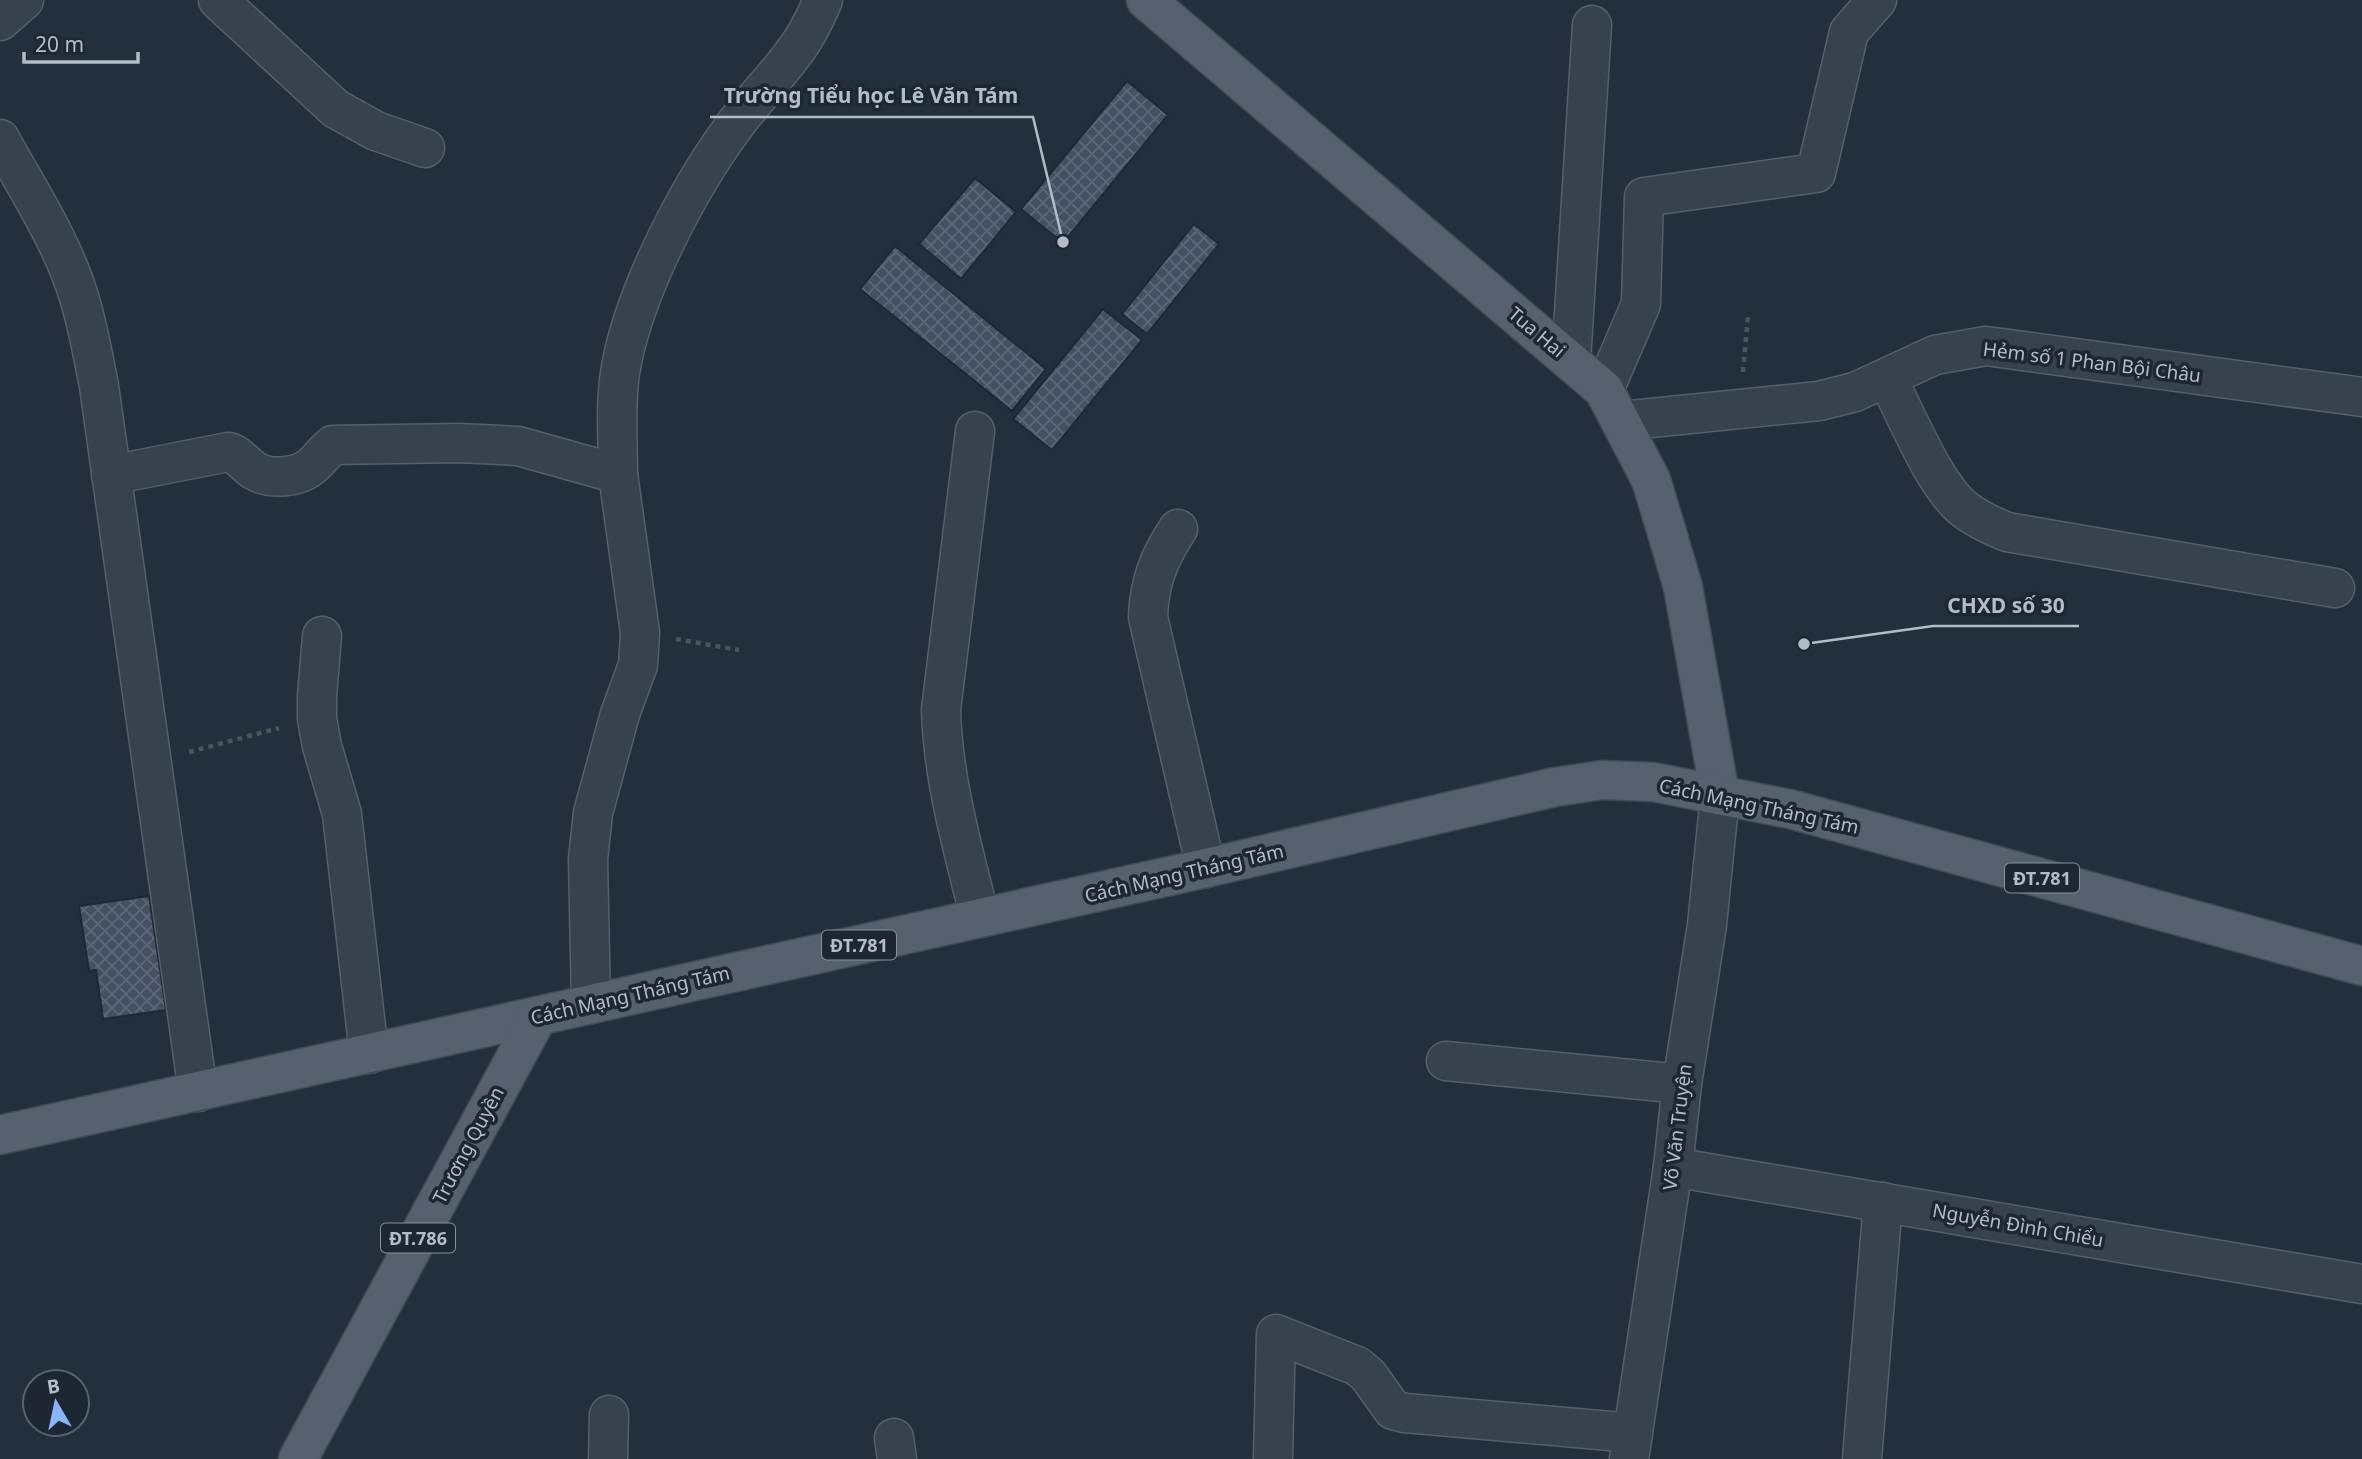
<svg xmlns="http://www.w3.org/2000/svg" width="2362" height="1459" font-family="'Noto Sans',sans-serif">
<style>
.building{fill:url(#building-cross-hatch);stroke:#1f2835;stroke-width:2}
.lines{fill:none;stroke-linecap:round;stroke-linejoin:round}
.minor-casing{stroke:#565f6c;stroke-width:41}
.major-casing{stroke:#414a57;stroke-width:41}
.path{stroke:#44595c;stroke-width:4.5;stroke-dasharray:5 5;stroke-linecap:butt}
.minor{stroke:#38414e;stroke-width:38}
.major{stroke:#56606e;stroke-width:38}
.labels{text-anchor:middle;dominant-baseline:central;stroke-width:7;stroke-linejoin:round;paint-order:stroke}
.shield{fill:#1d2633;stroke:#878f9c;stroke-width:2}
.shield-label{font-size:18px;font-weight:bold;fill:#b4bcc9}
.street-label{font-size:19px;fill:#b4bcc9;stroke:#1d2633}
.leader{fill:none;stroke:#b4bcc9;stroke-width:2.5}
.callout-dot{fill:#b4bcc9;stroke:#1d2633;stroke-width:2.5}
.callout-label{font-size:21px;text-anchor:middle;font-weight:bold;fill:#b4bcc9;stroke:#1d2633;stroke-width:7;stroke-linejoin:round;paint-order:stroke}
</style>
<defs>
<pattern id="building-cross-hatch" width="8" height="8" patternUnits="userSpaceOnUse" patternTransform="scale(1.75)"><rect width="8" height="8" fill="#455162"/><path d="M0 0l8 8M0 8l8-8" fill="none" stroke="#5d6877"/></pattern>
</defs>
<rect width="100%" height="100%" fill="#242f3e"/>
<g class="building">
<polygon points="1127,81 1168,115 1063,243 1021,209"/>
<polygon points="975,178 1016,212 961,279 919,244"/>
<polygon points="1194,224 1219,244 1147,334 1122,314"/>
<polygon points="895,246 1046,369 1012,411 860,289"/>
<polygon points="1103,309 1142,340 1052,450 1013,419"/>
<polygon points="149,896 166,1010 103,1019 96,970 89,971 79,906"/>
</g>
<g class="lines">
<g class="minor-casing">
<g id="minor">
<polyline points="218,0 336,109 376,131 425,148"/>
<polyline points="0,21 24,0"/>
<path d="M0,139C28,190 62,241 79,297C88,326 93,356 99,386L198,1092"/>
<polyline points="1571,361 1592,25"/>
<path d="M1887,378C1906,414 1934,485 1964,509C1977,519 1992,526 2007,532L2335,588"/>
<polyline points="1604,390 1641,304 1644,197 1816,173 1849,32 1877,0"/>
<polyline points="1621,421 1819,401 1855,392 1935,355 1986,346 2362,397"/>
<path d="M975,431L941,710C943,781 963,849 980,918"/>
<path d="M618,474C618,441 615,406 620,373C632,296 686,192 732,129C750,103 773,81 792,55C805,39 815,19 823,0"/>
<path d="M111,475L228,452C239,454 245,465 255,471C271,480 299,478 313,465C320,459 325,451 333,445L459,443L518,446L618,474L640,633L638,665L620,714L593,813L588,859L591,1004"/>
<path d="M1178,529C1159,557 1149,583 1148,617L1206,868"/>
<polyline points="322,636 317,696 317,719 322,746 342,814 369,1054"/>
<polyline points="1446,1061 1682,1084"/>
<polyline points="1673,1167 2362,1284"/>
<polyline points="894,1438 897,1459"/>
<polyline points="608,1459 609,1415"/>
<polyline points="1273,1459 1276,1334 1357,1366 1368,1375 1393,1410 1405,1413 1633,1433"/>
<polyline points="1629,1459 1673,1167 1682,1084 1707,925 1720,795"/>
<polyline points="1862,1459 1883,1202"/>
</g>
</g>
<g class="major-casing">
<g id="major">
<polyline points="1146,0 1604,390 1651,480 1665,526 1683,587 1720,795"/>
<polyline points="0,1135 1206,868 1555,787 1602,780 1653,782 1790,809 2362,966"/>
<polyline points="298,1459 538,1016"/>
</g>
</g>
<g class="path">
<polyline points="1743,372 1748,316"/>
<polyline points="676,639 739,650"/>
<polyline points="189,752 279,728"/>
</g>
<use href="#minor" class="minor"/>
<use href="#major" class="major"/>
</g>
<g class="labels">
<g class="shield">
<rect x="2005" y="863.5" width="74" height="29" rx="5"/>
<rect x="822" y="930.5" width="74" height="29" rx="5"/>
<rect x="381" y="1223.5" width="74" height="29" rx="5"/>
</g>
<g class="shield-label">
<text x="2042" y="878">ĐT.781</text>
<text x="859" y="945">ĐT.781</text>
<text x="418" y="1238">ĐT.786</text>
</g>
<g class="street-label">
<text transform="translate(1537 332) rotate(40)">Tua Hai</text>
<text transform="translate(2092 362) rotate(7)">Hẻm số 1 Phan Bội Châu</text>
<text transform="translate(1759 806) rotate(12)">Cách Mạng Tháng Tám</text>
<text transform="translate(1184 873) rotate(-13)">Cách Mạng Tháng Tám</text>
<text transform="translate(630 995) rotate(-13)">Cách Mạng Tháng Tám</text>
<text transform="translate(1677 1127) rotate(-83)">Võ Văn Truyện</text>
<text transform="translate(468 1145) rotate(-62)">Trương Quyền</text>
<text transform="translate(2018 1225) rotate(10)">Nguyễn Đình Chiểu</text>
</g>
</g>
<path class="leader" d="M1063 242L1033 117H710M1804 644L1933 626H2079"/>
<g class="callout-dot">
<circle cx="1063" cy="242" r="7"/>
<circle cx="1804" cy="644" r="7"/>
</g>
<g class="callout-label">
<text x="871" y="103">Trường Tiểu học Lê Văn Tám</text>
<text x="2006" y="613">CHXD số 30</text>
</g>
<g transform="translate(56 1403) rotate(351)"><circle r="33" fill="#1d2633" stroke="#59626f" stroke-width="2"/>
<path d="M0-5L12 26L0 18L-12 26Z" fill="#8ab4f8"/>
<text y="-10" font-size="19" font-weight="bold" text-anchor="middle" fill="#b4bcc9">B</text>
</g>
<path d="M24 52v10h114v-10" fill="none" stroke="#b4bcc9" stroke-width="3.5"/>
<text x="35" y="52" font-size="21" fill="#b4bcc9" stroke="#1d2633" stroke-width="5" paint-order="stroke">20 m</text>
</svg>
